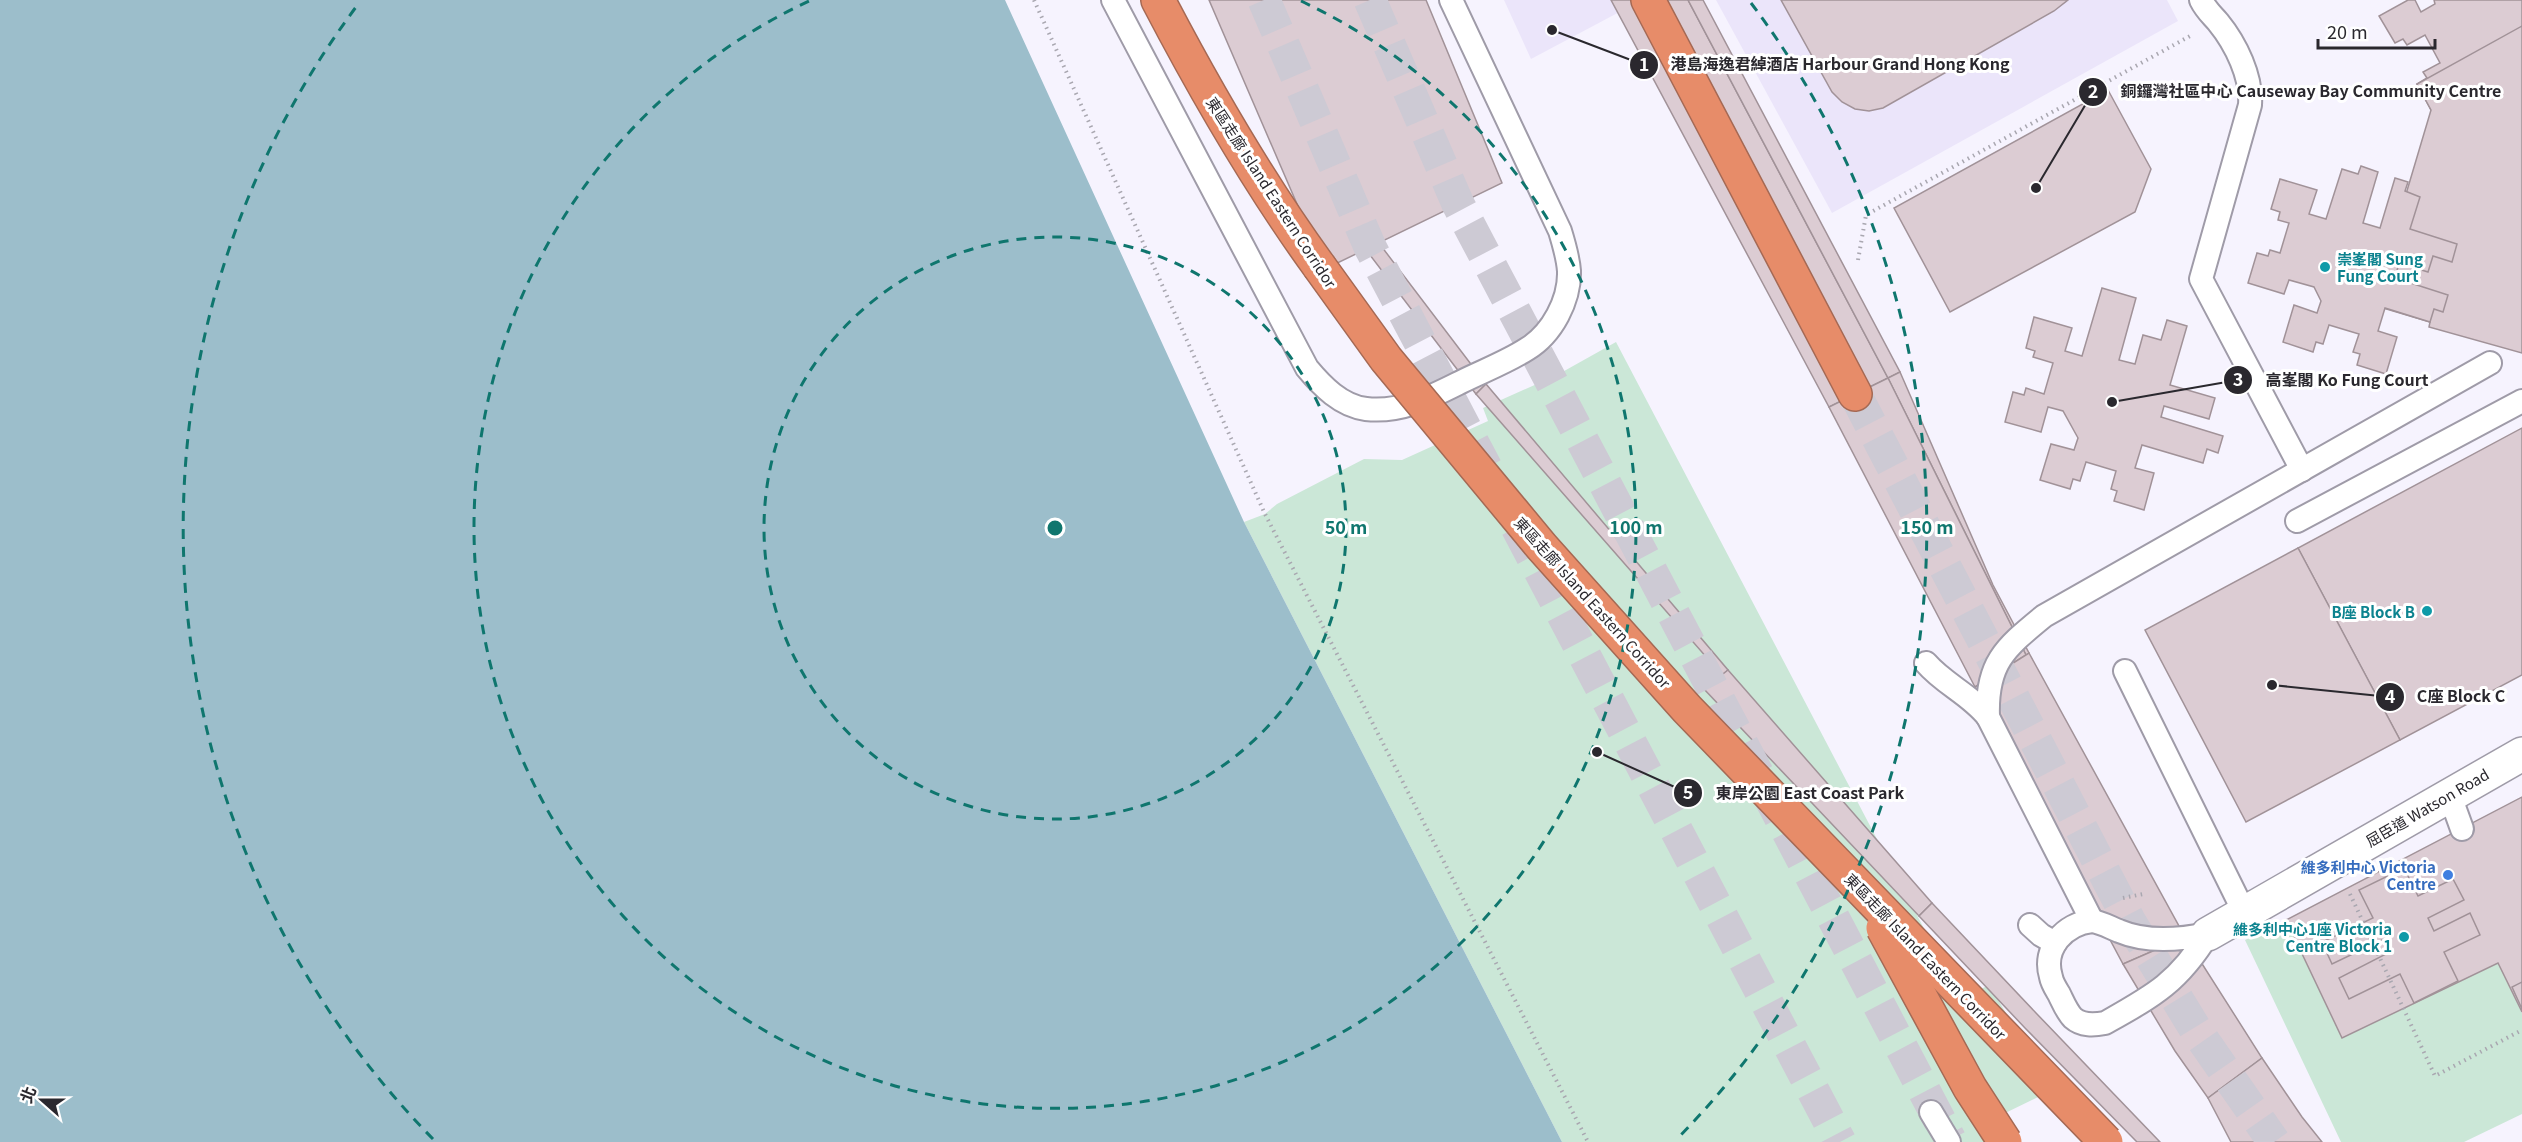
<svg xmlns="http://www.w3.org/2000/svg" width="2522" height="1142" font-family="Georgia,'Noto Sans TC',serif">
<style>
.built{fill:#ebe5fa}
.green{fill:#cbe7d7}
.water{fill:#9cbecb}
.building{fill:#dcccd3;stroke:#a19298;stroke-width:1.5}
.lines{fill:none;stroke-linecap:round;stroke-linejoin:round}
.highway-tunnel{stroke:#cdcad4;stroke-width:33;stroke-dasharray:33 16;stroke-linecap:butt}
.lane-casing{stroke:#9f9ba8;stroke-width:26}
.street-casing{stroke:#9f9ba8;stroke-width:36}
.highway-casing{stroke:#a56954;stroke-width:36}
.path{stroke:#a9a7b0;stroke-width:4;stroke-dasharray:1.5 4.5;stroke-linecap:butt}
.lane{stroke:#fff;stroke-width:22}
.street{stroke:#fff;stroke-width:33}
.highway{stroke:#e78c69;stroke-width:33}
.highway-bridge-casing{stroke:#a56954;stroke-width:36;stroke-linecap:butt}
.highway-bridge{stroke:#e78c69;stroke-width:33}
.ring{fill:none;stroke:#0f766e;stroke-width:3;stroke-dasharray:10 8}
.culture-dot{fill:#0f9aa8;stroke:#fff;stroke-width:2}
.shop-dot{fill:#3f7fe0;stroke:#fff;stroke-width:2}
.labels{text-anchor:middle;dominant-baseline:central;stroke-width:6;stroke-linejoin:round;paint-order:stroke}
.street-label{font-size:15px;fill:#2a282e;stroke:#fff}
.culture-label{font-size:15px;font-weight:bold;fill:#0d838f;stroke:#fff;text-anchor:end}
.shop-label{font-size:15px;font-weight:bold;fill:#366cbe;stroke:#fff;text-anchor:end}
.centre{fill:#0f766e;stroke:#fff;stroke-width:3}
.ring-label{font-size:18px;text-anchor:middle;font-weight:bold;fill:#0f766e;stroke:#fff;stroke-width:6;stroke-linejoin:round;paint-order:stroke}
.leader{fill:none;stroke:#2a282e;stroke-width:2}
.callout-dot{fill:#2a282e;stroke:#fff;stroke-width:2}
.mark-label{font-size:18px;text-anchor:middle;font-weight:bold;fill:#fff}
.callout-label{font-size:16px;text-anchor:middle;font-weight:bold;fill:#2a282e;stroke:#fff;stroke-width:6;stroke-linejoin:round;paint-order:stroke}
</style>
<rect width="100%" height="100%" fill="#f6f3fe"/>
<g class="built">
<polygon points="1504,0 1642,0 1531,59"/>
<polygon points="1716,0 2167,0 2178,21 1832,213"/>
</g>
<g class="green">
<polygon points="1616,342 1961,999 1995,982 1997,998 2045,1079 2063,1085 1995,1118 2008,1142 1562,1142 1244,522 1265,514 1277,504 1364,459 1402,460 1488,421 1483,408 1557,375"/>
<polygon points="2286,920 2342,1038 2498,963 2522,1013 2522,1114 2464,1142 2341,1142 2245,940"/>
</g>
<polygon class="water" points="0,0 1005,0 1244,522 1562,1142 0,1142"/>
<g class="building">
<polygon points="1209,0 1426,0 1502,183 1325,269"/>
<polygon points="1611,0 1688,0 1888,378 1829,407"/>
<polygon points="1688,0 1703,0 1900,372 1888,378"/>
<polygon points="1781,0 2068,0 2054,11 1883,108 1869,111 1855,109 1842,102 1832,92"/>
<polygon points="2408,0 2415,0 2421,12 2435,4 2434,0 2522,0 2522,56 2510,63 2522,85 2522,95 2495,110 2476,76 2470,80 2464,70 2456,75 2464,91 2431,110 2417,84 2427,78 2423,72 2440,63 2425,35 2407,45 2403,39 2395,43 2379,16"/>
<polygon points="2522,26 2522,353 2429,327 2430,322 2373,305 2431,110 2417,84"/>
<polygon points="2108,90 2151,169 2135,212 1950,312 1894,208"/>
<polygon points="2361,166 2378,172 2363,223 2380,228 2395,178 2408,182 2405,191 2420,197 2410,229 2457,244 2452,262 2433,256 2428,272 2399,263 2395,278 2448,295 2443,312 2434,309 2430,322 2385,308 2378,331 2397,337 2386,374 2357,365 2360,354 2353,352 2359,334 2329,325 2323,344 2316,342 2313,352 2283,342 2294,305 2317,313 2321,301 2314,287 2289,280 2284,294 2248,283 2257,253 2268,256 2270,250 2280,253 2289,223 2278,220 2280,212 2271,209 2280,179 2317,190 2309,214 2326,219 2342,169 2358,174"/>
<polygon points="1369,230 1486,384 1476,394 1357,238"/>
<polygon points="2102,288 2136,298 2119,360 2135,364 2143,335 2161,340 2167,320 2187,326 2170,385 2215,398 2209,419 2164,406 2161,417 2223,436 2218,453 2207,449 2203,463 2142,445 2135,468 2154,473 2144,510 2114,501 2117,491 2111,489 2116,471 2086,462 2080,481 2073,479 2070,489 2040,480 2051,444 2074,450 2078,438 2063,411 2048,407 2041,432 2005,422 2013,392 2024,395 2026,388 2044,394 2053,363 2033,357 2035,351 2026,348 2034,317 2072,328 2065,351 2082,356"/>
<polygon points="1900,372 1993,585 2029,653 2026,655 1888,378"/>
<polygon points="1888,378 2026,655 1975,687 1829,407"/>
<polygon points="1486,384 1728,670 1722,675 1476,394"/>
<polygon points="2522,428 2522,675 2400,740 2298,548"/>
<polygon points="2298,548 2400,740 2246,822 2145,630"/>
<polygon points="2029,653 2185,937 2123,964 1975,687"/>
<polygon points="1728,670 1932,903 1919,916 1704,689"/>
<polygon points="2522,797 2522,1012 2498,963 2342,1038 2286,920"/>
<polygon points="2404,868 2418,896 2453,879 2464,900 2428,918 2434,931 2470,913 2480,935 2444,952 2458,981 2414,1003 2400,974 2349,999 2339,978 2390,952 2384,939 2332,964 2322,942 2373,918 2359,890"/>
<polygon points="1932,903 2036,1013 2160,1142 2137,1142 2025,1028 1919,916"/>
<polygon points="2185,937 2262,1058 2208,1098 2175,1051 2123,964"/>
<polygon points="2522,982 2522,1009 2512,987"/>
<polygon points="2262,1058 2302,1117 2322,1142 2231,1142 2208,1098"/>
</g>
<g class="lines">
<g class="highway-tunnel">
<polyline points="1264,0 1370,247 1486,468"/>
<polyline points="1370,0 1458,204 1950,1140"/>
<polyline points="1855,394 2130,922 2196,1030 2274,1142"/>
<polyline points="1517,527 1840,1142"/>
</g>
<g class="lane-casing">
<g id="lane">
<path d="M1113,0L1307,368C1322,386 1341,406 1366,409C1401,413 1431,397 1461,382C1483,371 1507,362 1527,349C1552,334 1570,300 1569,271C1568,257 1564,244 1560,231L1451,0"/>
<path d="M2201,0C2206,10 2211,14 2218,22C2236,44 2252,77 2250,105L2201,279L2302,470"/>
<polyline points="2297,521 2522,401"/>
<path d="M1926,663C1944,684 1971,695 1988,717"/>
<polyline points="2125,671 2244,912"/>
<polyline points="2449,793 2462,829"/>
<path d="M2092,921L1988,717C1986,663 2005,648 2044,616L2490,363"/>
<path d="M2092,921C2103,923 2109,927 2119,931C2147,943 2179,940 2208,934C2178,983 2153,996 2105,1023C2094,1025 2082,1026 2073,1018C2067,1012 2063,1002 2059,994C2056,989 2052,983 2051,977C2042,948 2065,924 2092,921Z"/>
<polyline points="2030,925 2041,935 2055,943"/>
<polyline points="1931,1112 1949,1142"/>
</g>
</g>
<g class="street-casing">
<polyline id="street" points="2208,934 2522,754"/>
</g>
<g class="highway-casing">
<g id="highway">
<path d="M1158,0C1206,92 1258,182 1319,266"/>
<polyline points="1648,0 1855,394"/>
</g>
</g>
<g class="path">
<polyline points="1034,0 1265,514 1588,1142"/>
<polyline points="1858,260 1866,215 2190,36"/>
<polyline points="2350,894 2435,1076 2522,1030"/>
<polyline points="2123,898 2143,894"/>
</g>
<use href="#lane" class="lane"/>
<use href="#street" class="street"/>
<use href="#highway" class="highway"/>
<g class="highway-bridge-casing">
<g id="highway-bridge">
<polyline points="1319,266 1386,359 1542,547 1687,709 2106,1142"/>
<polyline points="1883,928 1970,1088 2005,1142"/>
</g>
</g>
<use href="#highway-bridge" class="highway-bridge"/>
</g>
<g class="ring">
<circle cx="1055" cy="528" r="291"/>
<path d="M1301 1A581 581 0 1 1 809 1"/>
<path d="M433 1139A872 872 0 0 1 359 3M1751 3A872 872 0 0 1 1677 1139"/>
</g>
<g class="culture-dot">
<circle cx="2325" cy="267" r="6"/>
<circle cx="2427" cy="611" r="6"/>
<circle cx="2404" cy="937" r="6"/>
</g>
<circle class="shop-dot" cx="2448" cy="875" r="6"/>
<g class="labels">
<g class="street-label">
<text transform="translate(1272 192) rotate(57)">東區走廊 Island Eastern Corridor</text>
<text transform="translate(1593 602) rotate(48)">東區走廊 Island Eastern Corridor</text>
<text transform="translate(2427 807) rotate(-30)">屈臣道 Watson Road</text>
<text transform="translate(1926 956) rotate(46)">東區走廊 Island Eastern Corridor</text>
</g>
<g class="culture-label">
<text x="2337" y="258" text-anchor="start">崇峯閣 Sung<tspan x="2337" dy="17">Fung Court</tspan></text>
<text x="2415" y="611">B座 Block B</text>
<text x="2392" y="928">維多利中心1座 Victoria<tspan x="2392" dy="17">Centre Block 1</tspan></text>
</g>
<g class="shop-label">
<text x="2436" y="866">維多利中心 Victoria<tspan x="2436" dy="17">Centre</tspan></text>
</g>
</g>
<circle cx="1055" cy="528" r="9" class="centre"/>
<g class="ring-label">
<text x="1346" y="534">50 m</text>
<text x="1636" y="534">100 m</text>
<text x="1927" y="534">150 m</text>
</g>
<path class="leader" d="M1552 30L1644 65M2036 188L2093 92M2112 402L2238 380M2272 685L2390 697M1597 752L1688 793"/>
<g class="callout-dot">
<circle cx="1552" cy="30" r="6"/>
<circle cx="2036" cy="188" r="6"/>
<circle cx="2112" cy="402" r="6"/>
<circle cx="2272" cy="685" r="6"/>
<circle cx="1597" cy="752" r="6"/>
<circle cx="1644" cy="65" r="15"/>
<circle cx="2093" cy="92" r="15"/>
<circle cx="2238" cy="380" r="15"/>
<circle cx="2390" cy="697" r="15"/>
<circle cx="1688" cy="793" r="15"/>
</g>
<g class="mark-label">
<text x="1644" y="71">1</text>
<text x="2093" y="98">2</text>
<text x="2238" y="386">3</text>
<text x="2390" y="703">4</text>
<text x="1688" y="799">5</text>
</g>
<g class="callout-label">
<text x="1840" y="70">港島海逸君綽酒店 Harbour Grand Hong Kong</text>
<text x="2311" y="97">銅鑼灣社區中心 Causeway Bay Community Centre</text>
<text x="2347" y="386">高峯閣 Ko Fung Court</text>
<text x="2461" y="702">C座 Block C</text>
<text x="1810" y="799">東岸公園 East Coast Park</text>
</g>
<g transform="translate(42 1100) rotate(291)" stroke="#ffffff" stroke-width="4.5" paint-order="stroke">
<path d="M0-4.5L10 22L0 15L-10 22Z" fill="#2a282e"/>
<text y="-9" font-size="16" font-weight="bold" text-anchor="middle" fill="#2a282e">北</text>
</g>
<path d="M2318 39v9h117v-9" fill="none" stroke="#2a282e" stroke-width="3"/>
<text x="2327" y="39" font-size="18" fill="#2a282e" stroke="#ffffff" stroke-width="4.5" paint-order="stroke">20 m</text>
</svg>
